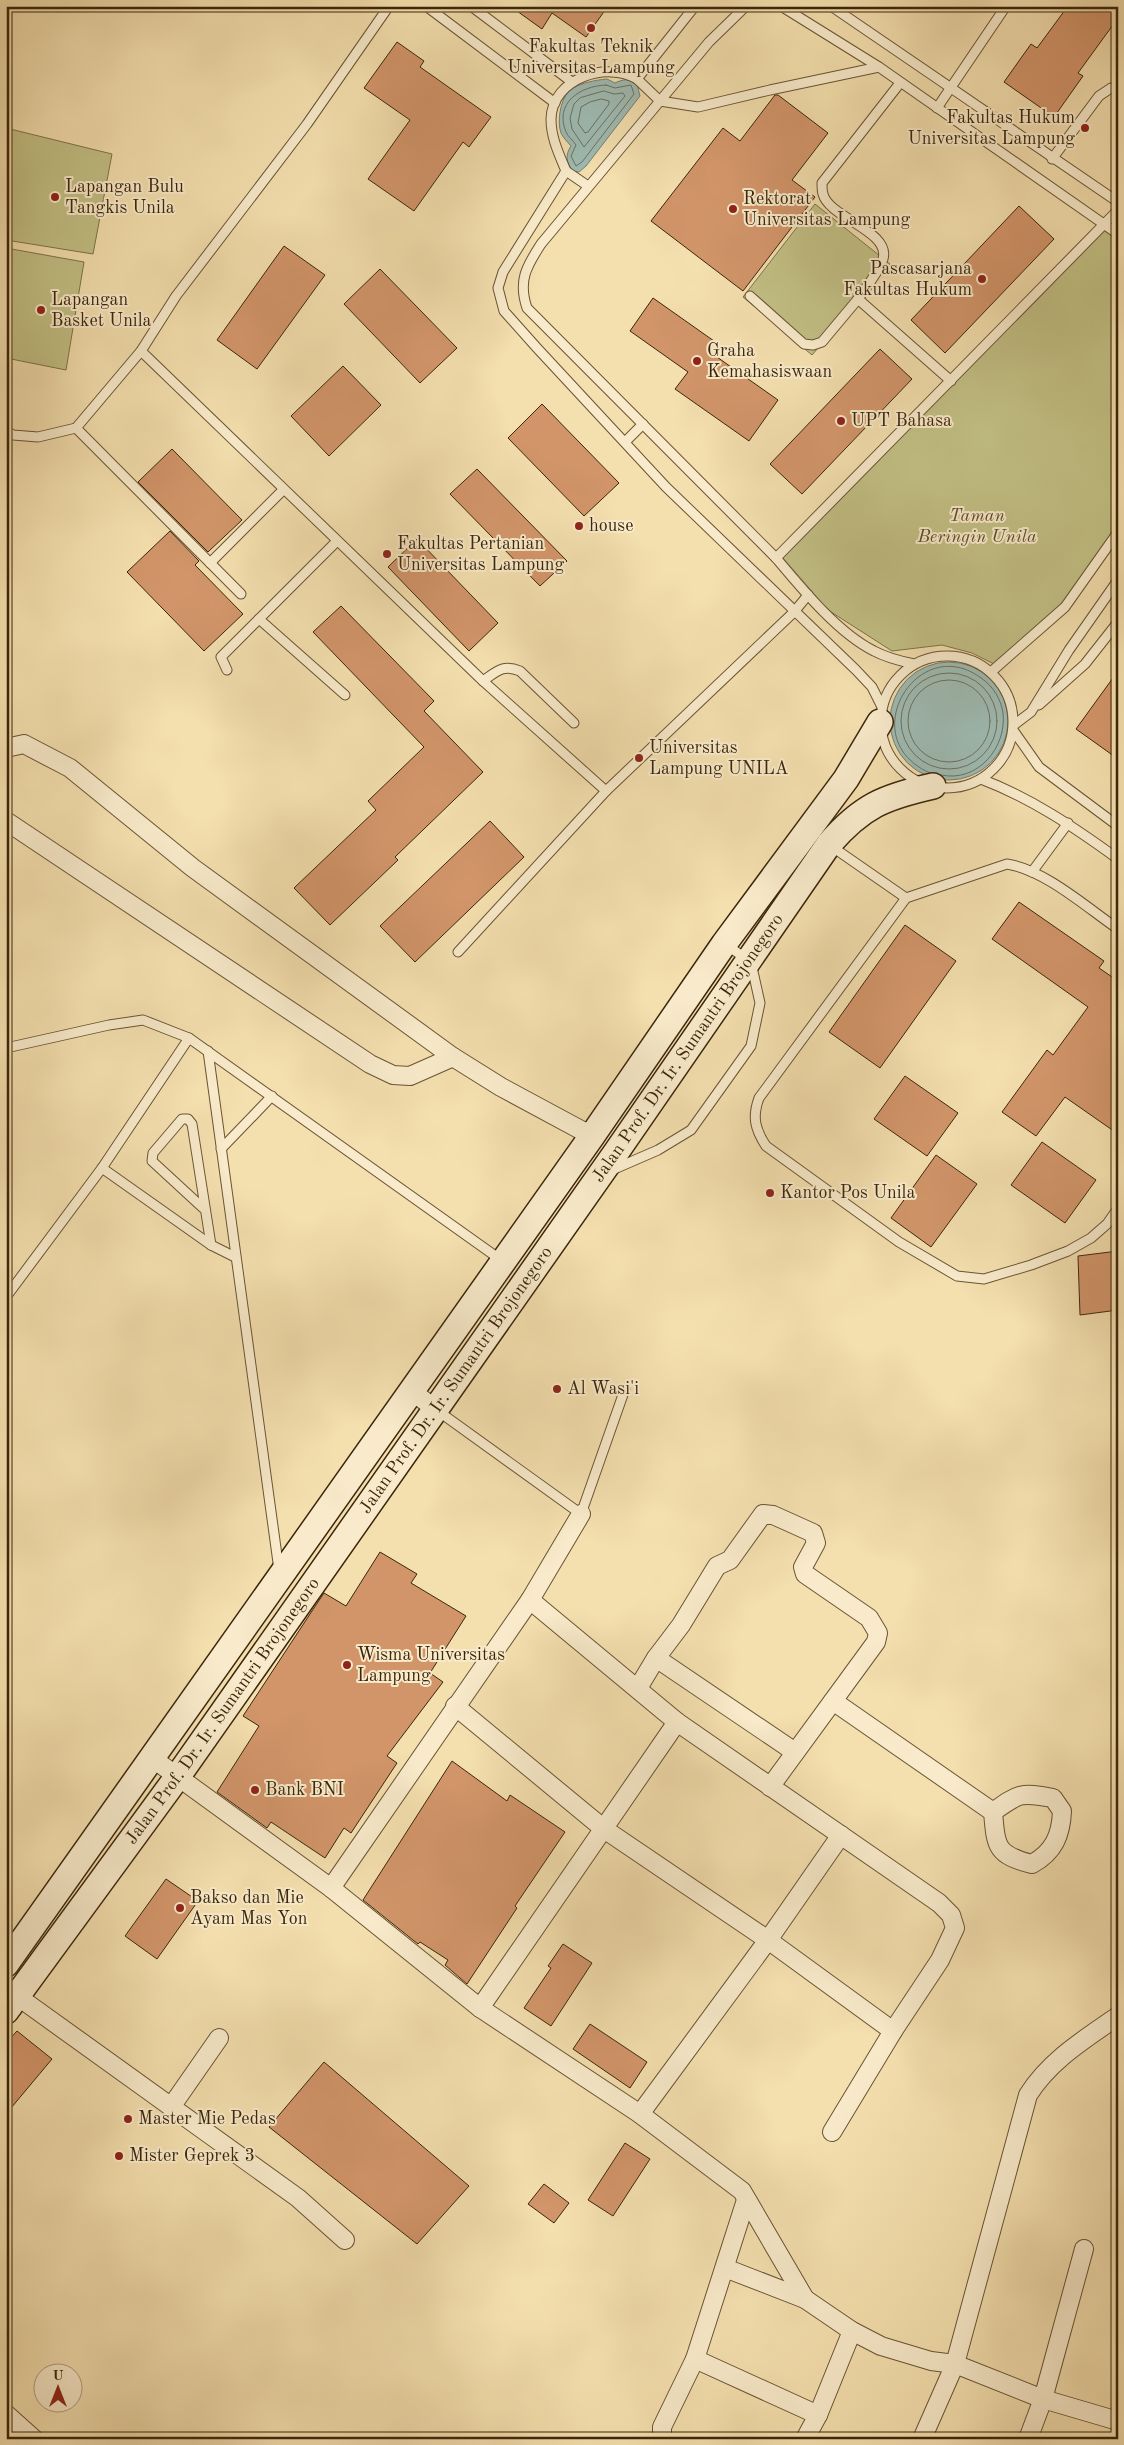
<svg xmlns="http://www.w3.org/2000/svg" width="1124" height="2445" font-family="'Old Standard TT',serif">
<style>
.green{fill:#c2c085;stroke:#7e7348}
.water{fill:#9ebbb3;stroke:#767f70}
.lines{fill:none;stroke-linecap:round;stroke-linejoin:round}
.shore{stroke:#6c705f;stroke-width:1}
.building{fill:#d2956a;stroke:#3b260b}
.lane-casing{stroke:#695434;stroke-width:11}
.street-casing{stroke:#695434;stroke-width:20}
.secondary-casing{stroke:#3b260b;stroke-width:28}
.lane{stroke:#f8eaca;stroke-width:9}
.street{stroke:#f8eaca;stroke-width:18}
.secondary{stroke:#f8eaca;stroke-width:25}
.poi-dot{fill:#8f2418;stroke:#f8eaca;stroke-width:2}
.labels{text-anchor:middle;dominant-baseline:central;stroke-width:4;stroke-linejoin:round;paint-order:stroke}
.poi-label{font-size:18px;fill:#3b260b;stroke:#f8eaca;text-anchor:start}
.park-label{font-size:18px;font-style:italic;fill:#5d4c2a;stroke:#f8eaca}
.street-label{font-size:18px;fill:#3b260b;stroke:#f8eaca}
</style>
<rect width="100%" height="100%" fill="#f4dfae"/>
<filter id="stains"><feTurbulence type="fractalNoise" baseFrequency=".004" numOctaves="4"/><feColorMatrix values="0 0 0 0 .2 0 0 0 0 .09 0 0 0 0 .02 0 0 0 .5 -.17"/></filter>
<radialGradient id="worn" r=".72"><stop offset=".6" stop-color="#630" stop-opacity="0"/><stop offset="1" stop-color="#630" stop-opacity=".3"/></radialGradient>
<g class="green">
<polygon points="6,128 112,154 93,254 6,240"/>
<polygon points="815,204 890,264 812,355 743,297"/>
<polygon points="1101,228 1118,240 1118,530 1065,605 996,665 972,653 942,645 892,651 828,610 783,558"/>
<polygon points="6,248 84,262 66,370 6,358"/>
</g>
<g class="water">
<path d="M607,79L615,83C623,79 630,78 637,84L640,96L586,166L579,172L573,171C566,162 565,155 571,146C568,142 563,138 561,133C557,122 560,100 569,91C578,83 596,80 607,79Z"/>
<circle cx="949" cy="721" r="59"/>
</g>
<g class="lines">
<g class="shore">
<path d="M606,85L615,88L631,85L634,94L582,162L576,166L571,156L576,145C573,140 568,137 566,132C554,103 580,86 606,85Z"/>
<polygon points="604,91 614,94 623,93 625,96 584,147 572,129 570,118 574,104 580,98"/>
<polygon points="602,99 609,101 609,104 588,132 585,133 578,123 581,107 590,102"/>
<circle cx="949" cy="721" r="48"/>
<circle cx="949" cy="721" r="41"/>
<path d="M930,773C852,739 918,631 981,678C993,686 1001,699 1003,713C1007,747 978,783 941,775"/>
</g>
</g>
<g class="building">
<polygon points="510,6 608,6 586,37 552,13 542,29"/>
<polygon points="1068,6 1118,6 1118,18 1078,73 1083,76 1054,117 1004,82 1031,44 1037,48"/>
<polygon points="397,42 424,61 420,67 491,117 469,147 463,142 414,211 368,179 410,120 364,88"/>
<polygon points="775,95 778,95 828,133 792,180 815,197 743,291 651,221 723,128 740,141"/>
<polygon points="1019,206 1054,239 945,353 911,320"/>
<polygon points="284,246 325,275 257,369 217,340"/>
<polygon points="380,269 457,348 420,383 344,304"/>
<polygon points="653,298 714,341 707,350 778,400 749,441 675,389 688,372 630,331"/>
<polygon points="880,349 912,379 802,494 770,464"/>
<polygon points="343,366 381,405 329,456 291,416"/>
<polygon points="542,404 619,483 584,516 508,438"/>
<polygon points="172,449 242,520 208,552 138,482"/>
<polygon points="477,469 567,561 540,586 450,494"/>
<polygon points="170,531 199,561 195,565 243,614 204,651 127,572"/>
<polygon points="417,539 498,623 469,651 388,567"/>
<polygon points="341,606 434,701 424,711 483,772 395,857 398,860 330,925 294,888 376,810 368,801 424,747 313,632"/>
<polygon points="1118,671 1118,759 1076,729"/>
<polygon points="490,821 524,857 415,962 380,926"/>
<polygon points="1019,902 1104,961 1099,968 1118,981 1118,1134 1065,1097 1036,1136 1002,1112 1047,1050 1053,1055 1088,1007 992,939"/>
<polygon points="905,925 956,961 880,1068 829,1032"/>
<polygon points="905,1076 958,1113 927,1156 874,1119"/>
<polygon points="1042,1142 1096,1180 1065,1223 1011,1185"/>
<polygon points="936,1155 977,1184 931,1247 891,1218"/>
<polygon points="1118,1251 1118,1310 1080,1315 1078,1256"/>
<polygon points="380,1552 417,1574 411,1583 466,1616 430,1673 443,1682 387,1756 397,1763 351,1833 344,1828 325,1858 271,1822 267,1828 217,1792 259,1726 243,1716 310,1614 324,1593 346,1606"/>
<polygon points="452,1761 507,1801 510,1795 565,1832 515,1906 517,1908 467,1984 445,1965 448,1960 420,1942 418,1944 363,1900"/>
<polygon points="166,1879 198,1901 157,1959 125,1936"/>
<polygon points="563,1944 592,1963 551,2026 524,2008 551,1968 548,1966"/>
<polygon points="590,2024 647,2062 630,2088 573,2049"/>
<polygon points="17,2031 52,2059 6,2114 6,2043"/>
<polygon points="324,2062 469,2186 417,2244 269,2127"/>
<polygon points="625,2143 650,2159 613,2216 588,2200"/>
<polygon points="544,2184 569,2203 554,2223 528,2204"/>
</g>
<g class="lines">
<g class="lane-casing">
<g id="lane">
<polyline points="426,6 555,103"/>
<polyline points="471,6 572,82"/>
<path d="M695,6L637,79C607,61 552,78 551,119C551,138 559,154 566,171L503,272L498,288L504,311L537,348L666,487L856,670L872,687L882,707"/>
<path d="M746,6L709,42L541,244C526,267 518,281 527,308L776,558C802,589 838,633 874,651C887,658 900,661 914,664"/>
<polyline points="781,6 879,67 1118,234"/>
<polyline points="831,6 1118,202"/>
<polyline points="637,79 660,101 698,107 770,90 879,67"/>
<path d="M900,83L822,183C822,186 822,191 823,194C829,218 891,231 883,259C880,270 865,289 858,299L951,381"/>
<polyline points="937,108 1006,6"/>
<polyline points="1052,159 1099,96 1111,88 1118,90"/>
<polyline points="566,171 588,186"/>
<polyline points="750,296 804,344 813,345 822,342 858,299"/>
<polyline points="141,351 483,681 606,791 794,612 808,595"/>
<polyline points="76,428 241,594"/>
<polyline points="6,431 13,435 38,437 76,428 141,351 176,296 307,124 389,6"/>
<polyline points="625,442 643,424"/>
<polyline points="776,558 1118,210"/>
<polyline points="210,563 283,490"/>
<polyline points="259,619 345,695"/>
<circle cx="947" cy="722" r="66"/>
<polyline points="227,670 221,657 337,541"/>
<polyline points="991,672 1065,607 1118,532"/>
<path d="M483,681C497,671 503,664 520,671L574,723"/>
<polyline points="1039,705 1085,664 1118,622"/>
<polyline points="1014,725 1031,712 1069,650 1118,580"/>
<polyline points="1013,730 1039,767 1118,826"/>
<path d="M981,779C1031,798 1074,827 1118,859"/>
<polyline points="831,846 906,898"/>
<polyline points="1032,872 1068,823"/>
<path d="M1118,929C1086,907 1045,870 1007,864L906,898L759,1098C752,1117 755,1129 766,1146L899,1242L957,1276L984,1279L1031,1265L1068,1251L1091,1238L1107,1224L1118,1208"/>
<polyline points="458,952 606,791"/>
<polyline points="6,1048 109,1025 143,1020 189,1038 501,1260"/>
<polyline points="208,1051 279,1570"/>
<polyline points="221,1149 272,1096"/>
<polyline points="102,1168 211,1245 235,1257"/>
<polyline points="612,1170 658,1150 691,1130 751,1046 760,1003 752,967 748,960 725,944"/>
<polyline points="203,1208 152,1161 153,1153 182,1119 188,1119 192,1124 211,1245"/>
<polyline points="6,1297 102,1168 189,1038"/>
<polyline points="438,1411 581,1514 625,1389"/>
</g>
</g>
<g class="street-casing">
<g id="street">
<polyline points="6,748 24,744 70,768 193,868 453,1057 501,1087 592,1136"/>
<polyline points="6,821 370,1064 393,1075 410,1076 453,1057"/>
<polyline points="412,1391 435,1409"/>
<polyline points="530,1600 677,1722 939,1903 951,1915 955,1928 940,1960 893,2031 832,2132"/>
<polyline points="656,1658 795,1752"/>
<polyline points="638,1688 656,1658 681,1625 717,1566 730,1560 763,1514 773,1515 813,1533 816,1543 803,1567 805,1574 869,1618 878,1633 876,1642 770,1787"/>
<path d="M833,1701L993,1812C1019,1793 1021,1792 1053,1798L1062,1811C1061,1835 1054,1852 1032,1864C996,1855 996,1847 993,1812"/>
<polyline points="455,1706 604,1829 768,1940 893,2031"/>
<polyline points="152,1758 331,1888 480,2008 640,2114 742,2191 805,2299 852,2331 881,2346 931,2361 955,2364 1043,2399 1118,2421"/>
<polyline points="331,1888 530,1600 581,1514"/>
<polyline points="17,1996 298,2198 345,2240"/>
<polyline points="480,2008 677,1722"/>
<polyline points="171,2107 219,2038"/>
<polyline points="640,2114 768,1940 841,1835"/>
<polyline points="725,2268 805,2299"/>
<polyline points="695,2359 818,2415"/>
<polyline points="6,2414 34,2439"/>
<polyline points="662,2439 662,2427 695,2359 746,2200"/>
<polyline points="805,2439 818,2415 852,2331"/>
<path d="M922,2439L955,2364L1028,2095C1050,2060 1085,2039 1118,2016"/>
<polyline points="1028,2439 1043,2399 1084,2249"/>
</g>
</g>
<g class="secondary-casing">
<g id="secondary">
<polyline points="6,1964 592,1136 724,944 846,779 880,722"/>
<path id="s1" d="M6,2011L178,1776L617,1151L829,844C862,806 884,797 933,786"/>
</g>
</g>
<use href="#lane" class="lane"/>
<use href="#street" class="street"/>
<use href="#secondary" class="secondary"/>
</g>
<g class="poi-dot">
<circle cx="591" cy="28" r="5"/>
<circle cx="1085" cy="128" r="5"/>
<circle cx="55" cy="197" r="5"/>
<circle cx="733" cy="209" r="5"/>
<circle cx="982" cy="279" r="5"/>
<circle cx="41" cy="310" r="5"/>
<circle cx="697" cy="361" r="5"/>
<circle cx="841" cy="421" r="5"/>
<circle cx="579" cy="526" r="5"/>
<circle cx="387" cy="554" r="5"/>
<circle cx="639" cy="758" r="5"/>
<circle cx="770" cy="1193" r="5"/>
<circle cx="557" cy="1389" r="5"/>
<circle cx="347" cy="1665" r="5"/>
<circle cx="255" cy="1790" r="5"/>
<circle cx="180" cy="1908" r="5"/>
<circle cx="128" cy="2119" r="5"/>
<circle cx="119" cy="2156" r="5"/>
</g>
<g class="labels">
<g class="poi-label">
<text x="591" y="47" text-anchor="middle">Fakultas Teknik<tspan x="591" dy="21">Universitas Lampung</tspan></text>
<text x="1075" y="118" text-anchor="end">Fakultas Hukum<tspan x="1075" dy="21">Universitas Lampung</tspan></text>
<text x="65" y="187">Lapangan Bulu<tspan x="65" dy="21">Tangkis Unila</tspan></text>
<text x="743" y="199">Rektorat<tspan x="743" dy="21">Universitas Lampung</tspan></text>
<text x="972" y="269" text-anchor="end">Pascasarjana<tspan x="972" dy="21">Fakultas Hukum</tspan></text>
<text x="51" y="300">Lapangan<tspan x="51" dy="21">Basket Unila</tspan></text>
<text x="707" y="351">Graha<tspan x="707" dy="21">Kemahasiswaan</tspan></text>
<text x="851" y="421">UPT Bahasa</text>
<text x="589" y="526">house</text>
<text x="397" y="544">Fakultas Pertanian<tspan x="397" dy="21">Universitas Lampung</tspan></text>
<text x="649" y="748">Universitas<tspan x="649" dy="21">Lampung UNILA</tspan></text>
<text x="780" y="1193">Kantor Pos Unila</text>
<text x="567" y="1389">Al Wasi'i</text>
<text x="357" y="1655">Wisma Universitas<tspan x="357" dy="21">Lampung</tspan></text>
<text x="265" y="1790">Bank BNI</text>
<text x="190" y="1898">Bakso dan Mie<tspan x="190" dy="21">Ayam Mas Yon</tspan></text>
<text x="138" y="2119">Master Mie Pedas</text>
<text x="129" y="2156">Mister Geprek 3</text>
</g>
<g class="park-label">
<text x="977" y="516">Taman<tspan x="977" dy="21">Beringin Unila</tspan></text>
</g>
<g class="street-label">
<text stroke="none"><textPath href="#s1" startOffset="1180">Jalan Prof. Dr. Ir. Sumantri Brojonegoro</textPath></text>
<text stroke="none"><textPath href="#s1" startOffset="775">Jalan Prof. Dr. Ir. Sumantri Brojonegoro</textPath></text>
<text stroke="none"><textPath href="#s1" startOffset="370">Jalan Prof. Dr. Ir. Sumantri Brojonegoro</textPath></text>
</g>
</g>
<rect width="1124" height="2445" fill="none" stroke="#f4dfae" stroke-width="25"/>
<rect x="8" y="8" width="1109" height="2430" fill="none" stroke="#3b260b" stroke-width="2.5"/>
<rect x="12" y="12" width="1099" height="2420" fill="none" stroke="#3b260b"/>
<g transform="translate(58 2388)"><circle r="24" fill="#f8eaca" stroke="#ac9c7e"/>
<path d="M0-4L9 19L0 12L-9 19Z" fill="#8f2418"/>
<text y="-8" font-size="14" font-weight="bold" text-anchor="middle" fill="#3b260b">U</text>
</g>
<rect width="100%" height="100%" filter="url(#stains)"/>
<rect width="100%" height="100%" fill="url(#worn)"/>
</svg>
